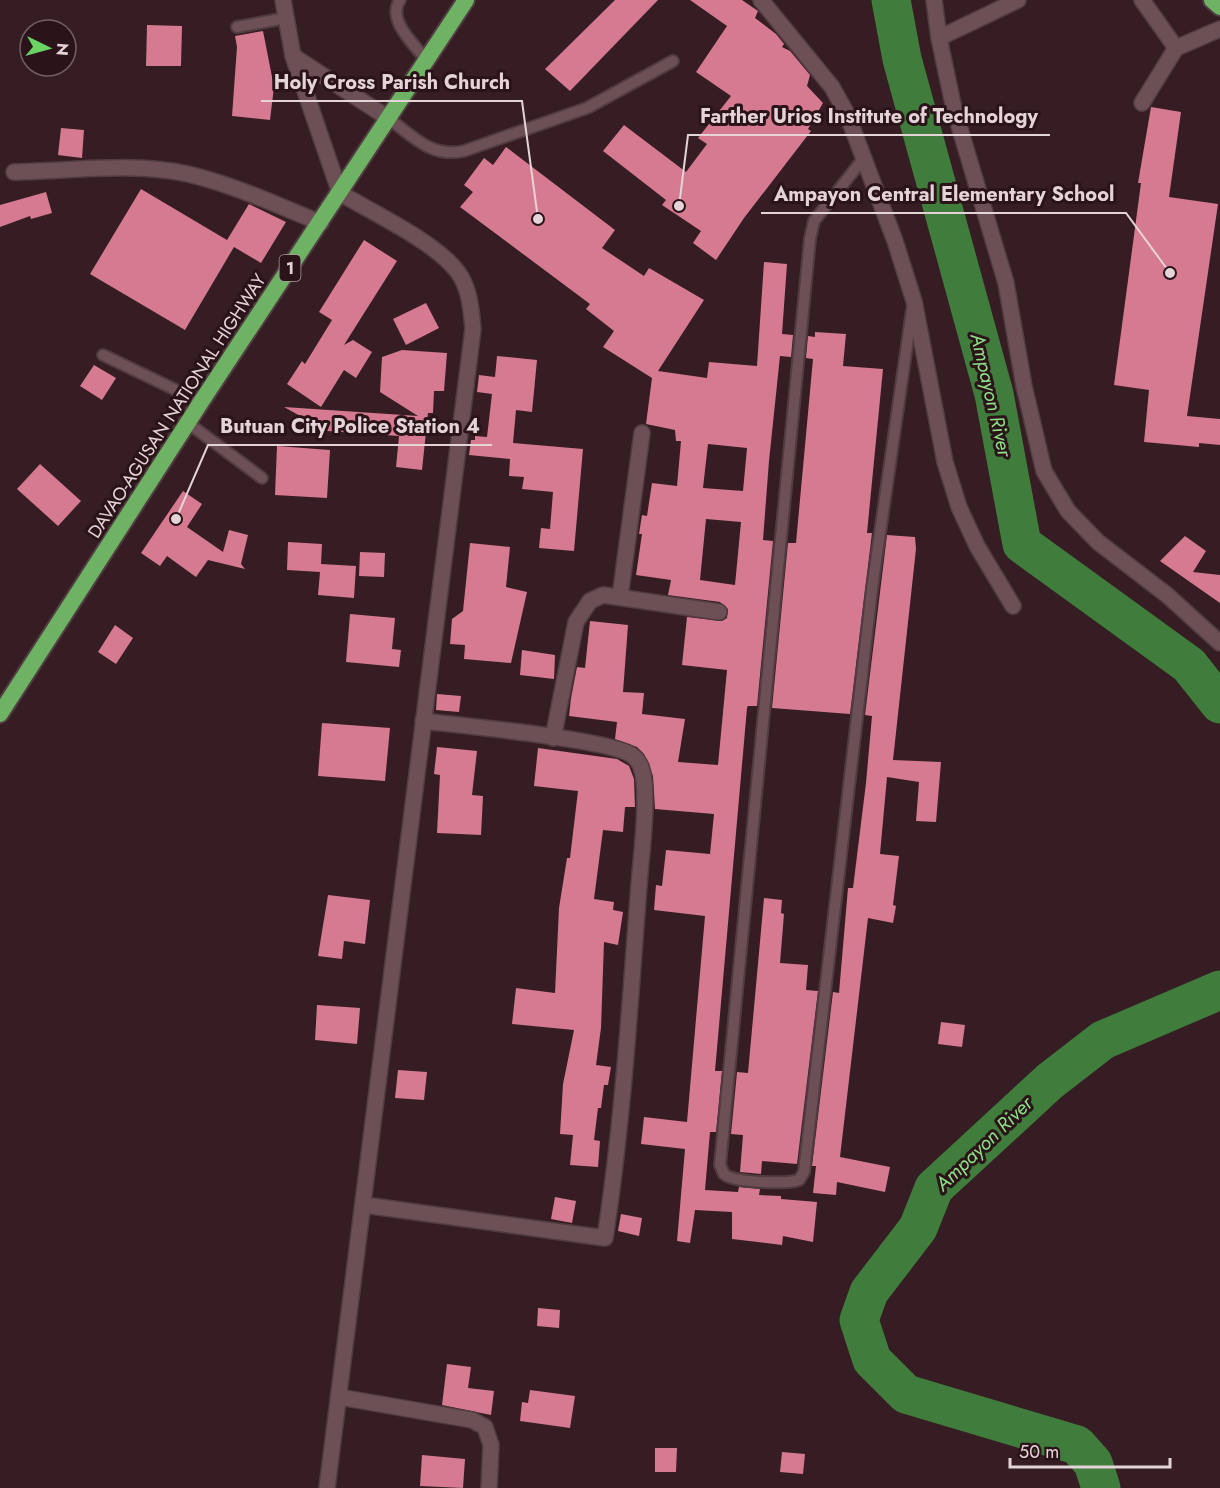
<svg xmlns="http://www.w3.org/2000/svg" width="1220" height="1488" font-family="Jost,sans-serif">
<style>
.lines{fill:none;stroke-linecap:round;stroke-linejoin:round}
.river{stroke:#407c3c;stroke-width:39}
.building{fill:#d57a90;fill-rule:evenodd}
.service-casing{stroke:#503c41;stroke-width:14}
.minor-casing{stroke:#503c41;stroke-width:18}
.tertiary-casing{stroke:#503c41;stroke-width:18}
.trunk-casing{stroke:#503c41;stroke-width:20}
.service{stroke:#6c5056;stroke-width:10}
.minor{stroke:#6c5056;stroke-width:15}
.tertiary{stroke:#6c5056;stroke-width:15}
.trunk{stroke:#6eb264;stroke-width:16}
.labels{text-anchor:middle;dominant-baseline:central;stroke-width:6;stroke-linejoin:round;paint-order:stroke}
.shield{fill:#2a1319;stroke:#ad9a9e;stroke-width:1.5}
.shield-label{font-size:16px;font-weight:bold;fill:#e5d4d7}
.street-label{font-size:18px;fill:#e5d4d7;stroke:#2a1319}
.water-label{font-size:20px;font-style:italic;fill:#8ddf86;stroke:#2a1319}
.leader{fill:none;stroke:#e5d4d7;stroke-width:2}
.callout-dot{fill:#e5d4d7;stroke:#2a1319;stroke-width:2}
.callout-label{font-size:20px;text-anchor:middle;font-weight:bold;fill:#e5d4d7;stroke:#2a1319;stroke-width:6;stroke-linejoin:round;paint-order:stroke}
</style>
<rect width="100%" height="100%" fill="#351d23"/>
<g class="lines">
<g class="river">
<polyline points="891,0 902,59 994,394 1022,544 1189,665 1220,704"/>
<polyline points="1101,1488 1093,1463 1077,1445 906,1394 872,1360 859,1320 869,1292 918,1228 934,1188 1050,1081 1103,1040 1220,990"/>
</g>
</g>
<g class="building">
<polygon points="615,0 658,0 570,91 545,69"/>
<polygon points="690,0 742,0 758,11 755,18 776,34 784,44 782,47 790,51 810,75 807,86 823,103 808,129 811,131 744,218 716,260 693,243 701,231 662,205 666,200 603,151 624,125 686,172 707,144 698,138 731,96 696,72 727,26"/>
<polygon points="147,25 182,26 181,66 146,66"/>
<polygon points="263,31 274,87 270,120 232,116 237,47 235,36"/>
<polygon points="1151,107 1181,112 1169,197 1218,204 1187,416 1220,419 1220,445 1199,443 1199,447 1144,442 1149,390 1114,385 1141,183 1138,183"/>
<polygon points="61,128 84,130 82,158 58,155"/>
<path d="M506,147L615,230L602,248L644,276L649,268L704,300L658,371L707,378L709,362L757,366L764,262L787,264L782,334L793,335L791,357L780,356L769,461L763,540L773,541L757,706H748L747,708L715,1071H722L716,1132H710L705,1190L738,1192L739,1187L760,1189L759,1195L781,1196V1199L817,1202L813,1242L783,1236L782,1245L732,1239V1212L695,1210L690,1243L677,1241L685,1149L641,1144L644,1117L687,1122L705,916L654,910L656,885L662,886L666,850L710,854L714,814L655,809L653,776L644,754L637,747L615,739L617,722L569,716L571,698L577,667L585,668L590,621L628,625L623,692L644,693L642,714L685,719L678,762L718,765L727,670L682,665L687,617L722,621L727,618L728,609L720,602L668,595L671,580L636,575L642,534H639L642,515L647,516L652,483L677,486L681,441H676L675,430L646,424L652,378L603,347L614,331L586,309L590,304L460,207L473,192L464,185L484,158L493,165ZM708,444L747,448L743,491L703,488ZM706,519L741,522L735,585L700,580Z"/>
<polygon points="141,189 227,240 249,204 286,222 261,263 234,247 185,330 90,274"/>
<polygon points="46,192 52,213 31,219 30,216 0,227 0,205"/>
<polygon points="364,240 397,261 344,345 353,340 372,352 356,378 344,370 321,407 287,384 302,361 305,364 332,320 319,312"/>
<polygon points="426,303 439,328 406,345 393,319"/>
<polygon points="815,332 846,334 843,366 883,369 867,533 872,533 850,714 772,708 788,543 796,543 813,359 806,358 808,336 815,337"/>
<polygon points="402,350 447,353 444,391 434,391 433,413 428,413 422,470 396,467 399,436 327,431 284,407 418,416 380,392 382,357"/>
<polygon points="497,356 537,360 532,412 516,410 513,443 583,449 574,551 539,548 541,528 550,529 553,492 522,489 524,477 509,476 510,459 469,455 471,440 475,440 475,436 487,437 492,394 477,392 479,375 495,377"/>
<polygon points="94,365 116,378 102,400 80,386"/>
<polygon points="277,446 330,450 327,498 275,495"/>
<polygon points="40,464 81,501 58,526 17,489"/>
<polygon points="183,491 202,504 187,527 223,552 229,530 248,535 241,564 245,569 208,560 196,577 167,556 160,566 141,553"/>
<polygon points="887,535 915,537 916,549 893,760 941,762 936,822 916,821 919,782 887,777 880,854 899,856 893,905 896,906 893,923 868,918 840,1157 890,1167 885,1192 837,1182 836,1195 813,1193 816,1166 812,1166 833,992 839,993 848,888 853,888 866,783 872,716 865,715"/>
<polygon points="1185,536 1206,551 1193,572 1220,575 1220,603 1160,561"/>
<polygon points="288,542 322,544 321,564 356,566 354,598 318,595 320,572 287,570"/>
<polygon points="470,543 510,547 506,587 527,592 511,663 464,659 465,645 450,644 452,619 463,611"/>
<polygon points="360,552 385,553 384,577 359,576"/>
<polygon points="350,614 395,618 392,649 401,650 399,667 346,662"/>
<polygon points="115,625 133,638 116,664 98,652"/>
<polygon points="522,650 555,655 554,679 520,675"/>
<polygon points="437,694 461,696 459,712 436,710"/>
<polygon points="322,723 390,728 385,781 318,776"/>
<polygon points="437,747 477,751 472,795 483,796 481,835 437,833 440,775 434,774"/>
<polygon points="538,748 617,759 629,766 634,779 635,807 625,807 623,832 603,830 594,899 614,902 613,910 623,912 618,945 604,942 601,1028 596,1065 611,1067 608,1085 604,1085 601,1108 598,1108 594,1140 600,1141 598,1167 570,1165 573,1135 560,1134 563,1084 574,1030 512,1024 516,988 555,993 559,908 567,858 570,858 578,791 534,786"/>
<polygon points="328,895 370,900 365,944 344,941 342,959 318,956"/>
<polygon points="764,898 782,900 781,913 784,914 780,963 808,965 806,990 818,991 797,1164 762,1161 761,1174 740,1172 743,1135 731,1134 737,1072 748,1073"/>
<polygon points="317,1005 360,1008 357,1044 315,1040"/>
<polygon points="941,1022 965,1025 962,1047 938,1044"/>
<polygon points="398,1070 427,1072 424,1100 395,1098"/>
<polygon points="555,1197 576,1201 572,1223 551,1219"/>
<polygon points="621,1214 642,1218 639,1236 618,1231"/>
<polygon points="538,1308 560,1310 559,1328 537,1326"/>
<polygon points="447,1364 471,1367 468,1388 494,1391 491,1415 442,1405"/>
<polygon points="530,1390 575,1396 570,1428 520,1421 522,1402 528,1403"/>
<polygon points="655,1448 677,1448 676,1472 655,1472"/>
<polygon points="782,1452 805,1454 803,1474 780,1472"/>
<polygon points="422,1455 465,1459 463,1488 420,1486"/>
</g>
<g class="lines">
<g class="service-casing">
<g id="service">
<path d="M400,0C386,20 415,45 427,61"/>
<polyline points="237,27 286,18"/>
<path d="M388,118C414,137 431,158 464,151L587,108L673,61"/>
<path d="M863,159L814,221L810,239L720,1165C722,1168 722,1171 724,1174C733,1183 787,1184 799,1180L804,1172L872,589L912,310"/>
<polyline points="103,355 201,402"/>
<polyline points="188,423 262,478"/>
</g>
</g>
<g class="minor-casing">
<g id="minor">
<polyline points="761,0 832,87 847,114 895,241 914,301 945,462 959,507 977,546 1013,606"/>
<polyline points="934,0 939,38"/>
<polyline points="1018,0 939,38 954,109 1006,283 1024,386 1044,471 1068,511 1098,542 1167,595 1220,643"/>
<polyline points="1142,0 1176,48"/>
<polyline points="1142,103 1176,48 1220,29"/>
<path d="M14,172C71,171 132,162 188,174C234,185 277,205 321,223"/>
<polyline points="620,597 642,433"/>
<polyline points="553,738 576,622 590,601 603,595 719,612"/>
<path d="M364,1205L605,1238C623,1121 630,1003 639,885C641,857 650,791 641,767C640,764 636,758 633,756C615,740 457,725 423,721"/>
<polyline points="339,1397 472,1420 485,1427 491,1445 489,1488"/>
<path d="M327,1488L473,329C471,309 470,288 457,271C434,241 373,213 340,193"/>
</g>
</g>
<g class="tertiary-casing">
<g id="tertiary">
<polyline points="283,0 293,56 340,193"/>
<polyline points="293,56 388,118"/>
</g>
</g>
<g class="trunk-casing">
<g id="trunk">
<polyline points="1212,0 1220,7"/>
<polyline points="0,714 201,402 466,0"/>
</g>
</g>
<use href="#service" class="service"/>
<use href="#minor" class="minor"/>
<use href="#tertiary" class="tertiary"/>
<use href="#trunk" class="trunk"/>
</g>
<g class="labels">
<rect class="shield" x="279.5" y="255" width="21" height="26" rx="4.5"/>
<g class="shield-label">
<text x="290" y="268">1</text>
</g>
<g class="street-label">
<text transform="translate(177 406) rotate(-57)">DAVAO-AGUSAN NATIONAL HIGHWAY</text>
</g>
<g class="water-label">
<text transform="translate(991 395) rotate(77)">Ampayon River</text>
<text transform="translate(984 1144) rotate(-44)">Ampayon River</text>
</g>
</g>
<path class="leader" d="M538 219L522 101H261M679 206L688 135H1050M1170 273L1126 213H761M176 519L208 445H492"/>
<g class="callout-dot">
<circle cx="538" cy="219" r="6"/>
<circle cx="679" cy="206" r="6"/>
<circle cx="1170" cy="273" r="6"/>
<circle cx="176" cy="519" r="6"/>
</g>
<g class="callout-label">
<text x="392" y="89">Holy Cross Parish Church</text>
<text x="869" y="123">Farther Urios Institute of Technology</text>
<text x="944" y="201">Ampayon Central Elementary School</text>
<text x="350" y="433">Butuan City Police Station 4</text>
</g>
<g transform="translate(48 48) rotate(95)"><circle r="28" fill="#2a1319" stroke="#756065" stroke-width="1.5"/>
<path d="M0-4.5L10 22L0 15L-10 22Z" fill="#6ad363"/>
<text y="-9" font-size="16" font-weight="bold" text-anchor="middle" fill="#e5d4d7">N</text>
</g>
<path d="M1010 1458v9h160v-9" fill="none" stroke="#e5d4d7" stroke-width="3"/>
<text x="1019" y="1458" font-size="18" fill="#e5d4d7" stroke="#2a1319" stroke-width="4.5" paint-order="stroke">50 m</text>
</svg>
